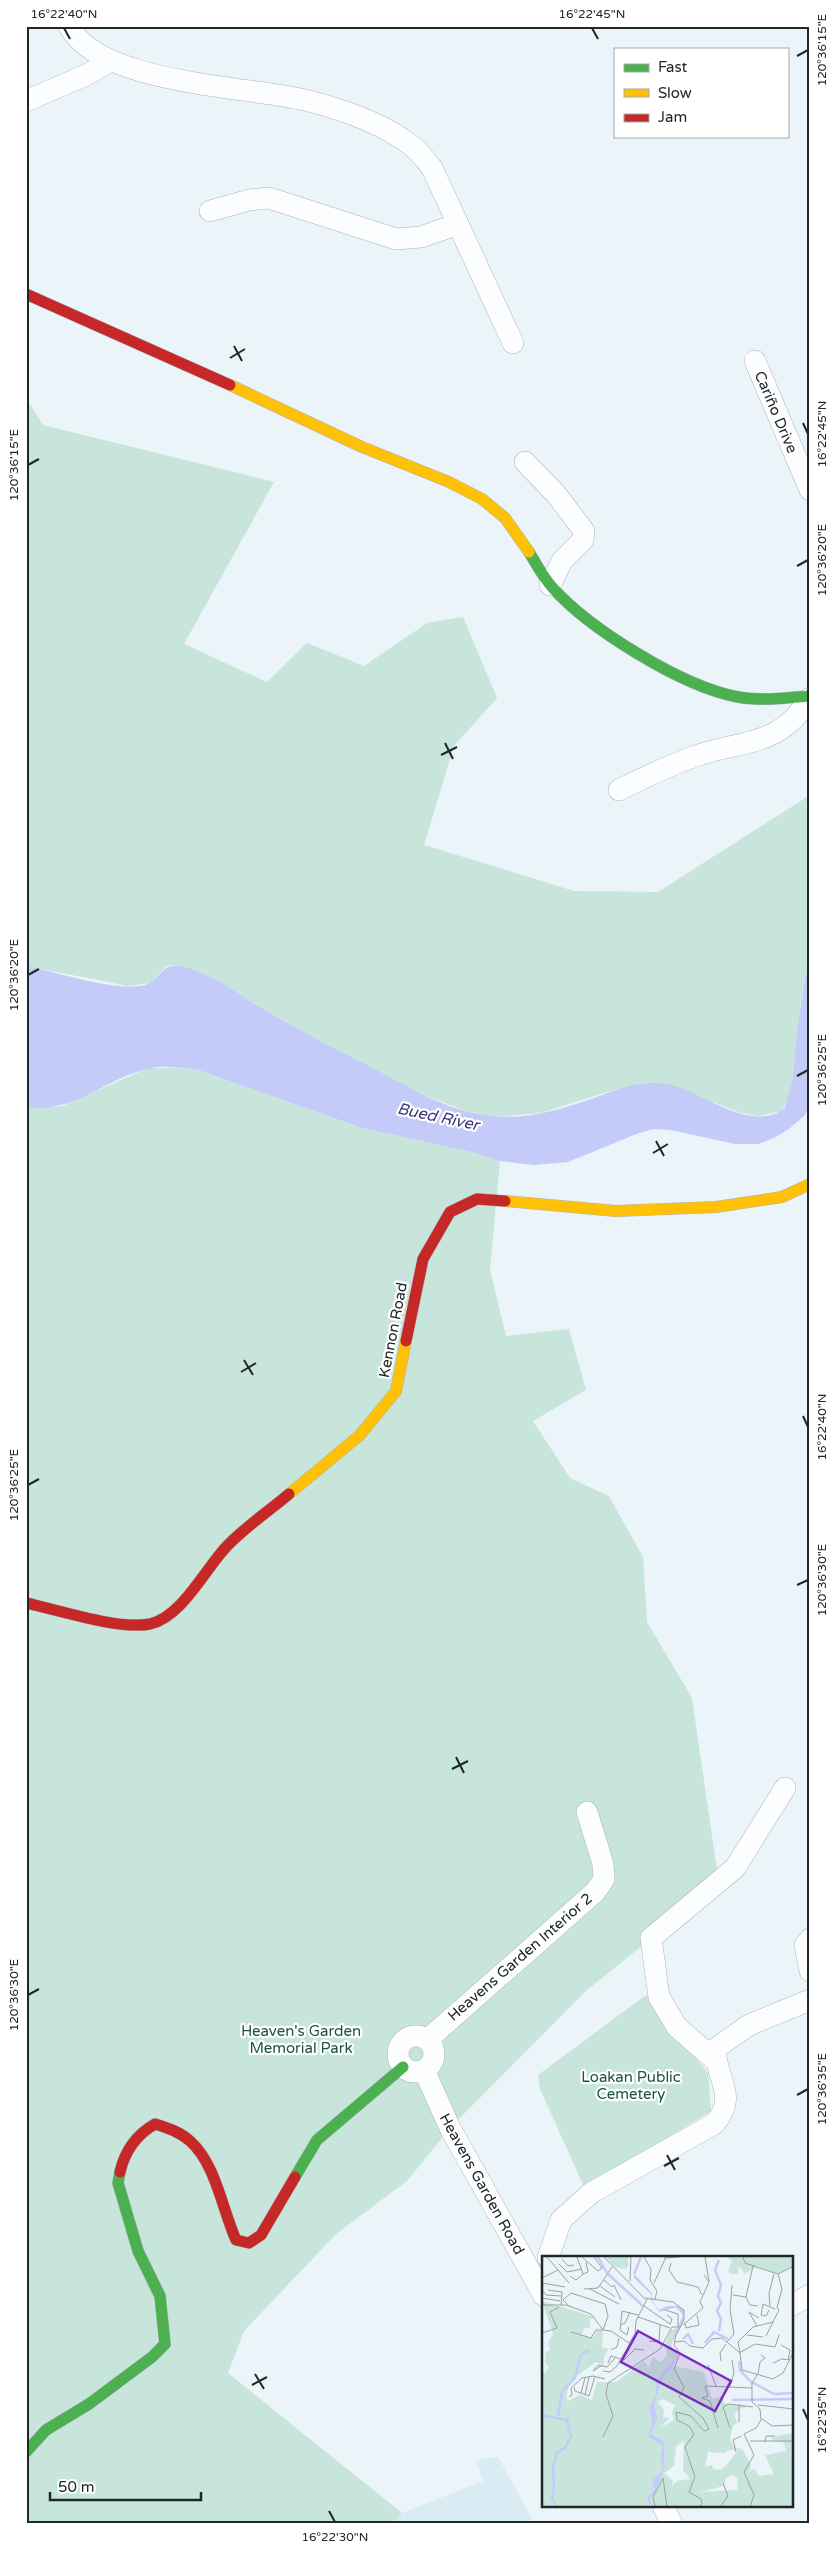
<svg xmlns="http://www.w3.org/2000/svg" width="836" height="2550" font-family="'Varela Round',sans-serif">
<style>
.built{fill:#d9ecf3}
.green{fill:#c7e5da}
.water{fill:#c5cbf9}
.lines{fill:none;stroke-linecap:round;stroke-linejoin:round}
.street-casing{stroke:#adb4b8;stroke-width:22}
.fast-casing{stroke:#adb4b8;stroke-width:12}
.slow-casing{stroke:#adb4b8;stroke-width:12}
.jam-casing{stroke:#adb4b8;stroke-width:12}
.street{stroke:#fcfdfe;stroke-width:21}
.fast{stroke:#4caf50;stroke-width:11}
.slow{stroke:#ffc107;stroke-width:11}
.jam{stroke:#c62828;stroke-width:11}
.ticks{fill:none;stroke:#202729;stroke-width:2}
.labels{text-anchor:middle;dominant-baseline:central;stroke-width:4.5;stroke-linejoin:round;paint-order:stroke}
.street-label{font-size:15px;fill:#202729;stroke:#fff}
.park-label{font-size:15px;fill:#1b533c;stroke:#fff}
.water-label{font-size:16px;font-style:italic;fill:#39367e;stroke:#fff}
.inset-river{fill:none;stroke:#c5cbf9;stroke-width:2.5}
.inset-road{fill:none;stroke:#9aa2a5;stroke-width:1}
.view{fill:#7b2cbf;fill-opacity:0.15;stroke:#7b2cbf;stroke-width:2.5}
.inset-edge{fill:none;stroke:#202729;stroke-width:2.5}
.neatline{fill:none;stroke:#202729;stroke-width:2}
.ticks-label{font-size:12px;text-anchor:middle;fill:#202729}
</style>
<rect width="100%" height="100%" fill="#ebf4f8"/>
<polygon class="built" points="498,2457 535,2524 394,2524 402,2513 483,2481 476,2460"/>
<g class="green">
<polygon points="26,398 43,425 274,482 184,644 267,682 307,643 364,666 427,623 463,617 497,698 454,746 424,845 574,891 658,892 810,795 810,951 797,1029 793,1077 787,1103 781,1111 759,1116 741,1113 667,1084 613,1090 541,1113 494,1117 465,1111 414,1091 310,1037 205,974 173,965 166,966 152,983 128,986 26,966"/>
<polygon points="148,1068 178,1068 201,1071 362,1128 473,1152 500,1161 490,1270 506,1336 569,1329 586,1390 533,1421 570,1478 609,1496 643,1557 647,1622 692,1698 719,1884 587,1990 450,2128 407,2181 336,2234 244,2331 228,2373 402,2513 394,2524 26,2524 26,1108 63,1106"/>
<polygon points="646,1995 708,2073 711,2111 585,2189 540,2089 538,2075"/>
</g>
<path class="water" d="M810,951V1105L804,1116L790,1128L776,1137L758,1144H735L670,1130L654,1129L639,1133L568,1162L534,1165L500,1161L472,1152L362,1128L201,1071C184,1068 164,1064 147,1069C100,1081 81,1111 26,1108V966C58,972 109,990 139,986C166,983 156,958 188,968C215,976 236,993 260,1007C294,1028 329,1046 365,1064C406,1085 446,1112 493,1116C526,1120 563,1109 594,1098C617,1089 640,1080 666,1084C701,1089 749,1135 785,1108L793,1077L797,1029Z"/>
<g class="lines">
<g class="street-casing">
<g id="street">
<path d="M69,26C99,84 246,86 305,100C341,109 383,123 412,146C420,152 426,161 432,168L513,343"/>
<polyline points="26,101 86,75 109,62"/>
<polyline points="210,211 249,200 269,198 396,239 421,237 458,224"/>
<polyline points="755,361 810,490"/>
<polyline points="525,462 556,494 584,531 583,540 562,561 550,585"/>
<path d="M619,790C643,778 668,766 693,757C742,739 778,749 810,698"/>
<polyline points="810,1939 805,1945 810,1971"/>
<circle cx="416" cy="2054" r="18"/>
<polyline points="427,2040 595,1892 604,1879 603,1864 587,1812"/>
<polyline points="715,2060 677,2027 659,1997 651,1938 735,1868 785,1788"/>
<polyline points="424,2070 450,2128 544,2296"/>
<path d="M548,2258L561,2220L591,2193L714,2124C739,2097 716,2079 715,2049L749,2025L810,2000"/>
<polyline points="792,2305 810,2295"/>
<polyline points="663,2506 672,2524"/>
</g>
</g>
<g class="fast-casing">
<g id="fast">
<path d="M529,552C536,564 543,577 552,587C589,629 683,687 738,697C761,701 786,698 810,696"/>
<polyline points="295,2177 317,2140 403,2067"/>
<polyline points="26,2452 46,2430 89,2404 152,2357 165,2344 160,2296 138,2251 118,2183 120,2172"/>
</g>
</g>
<g class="slow-casing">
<g id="slow">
<polyline points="230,385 362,447 449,482 482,499 505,518 529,552"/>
<polyline points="505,1201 616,1211 716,1207 782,1197 810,1184"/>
<polyline points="289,1494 360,1435 396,1391 406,1341"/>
</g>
</g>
<g class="jam-casing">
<g id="jam">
<polyline points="26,294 230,385"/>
<polyline points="406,1341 423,1259 450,1212 477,1199 505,1201"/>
<path d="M26,1603C59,1610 118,1630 150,1624C182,1617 205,1569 227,1546C245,1527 269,1511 289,1494"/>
<path d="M120,2172C125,2150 136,2135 155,2124C168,2128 180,2132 190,2141C216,2164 222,2209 236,2240L249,2243L261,2235L295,2177"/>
</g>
</g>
<use href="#street" class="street"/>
<use href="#fast" class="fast"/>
<use href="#slow" class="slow"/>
<use href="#jam" class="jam"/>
</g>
<path class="ticks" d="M64,28L70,39M592,28L598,39M797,56L808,50M234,346L242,361M230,358L245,349M803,423L808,434M28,465L39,459M797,566L808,560M445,743L453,759M441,755L457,747M28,975L39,969M797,1076L808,1070M656,1141L664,1156M653,1153L668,1144M244,1360L253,1375M241,1372L256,1363M803,1416L808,1427M28,1485L39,1479M797,1585L808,1580M456,1757L464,1773M452,1769L468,1761M28,1995L39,1989M797,2095L808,2089M667,2155L675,2170M664,2166L679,2158M255,2374L264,2389M252,2385L267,2377M803,2409L808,2420M329,2511L335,2522"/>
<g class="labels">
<g class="street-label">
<text transform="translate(776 412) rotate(67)">Cariño Drive</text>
<text transform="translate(393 1330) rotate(-79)">Kennon Road</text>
<text transform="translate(520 1957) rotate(-41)">Heavens Garden Interior 2</text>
<text transform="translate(482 2184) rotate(61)">Heavens Garden Road</text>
</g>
<g class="park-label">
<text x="301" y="2031">Heaven's Garden<tspan x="301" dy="17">Memorial Park</tspan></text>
<text x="631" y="2077">Loakan Public<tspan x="631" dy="17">Cemetery</tspan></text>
</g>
<g class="water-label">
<text transform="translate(438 1117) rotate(12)">Bued River</text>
</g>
</g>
<g transform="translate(542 2256)">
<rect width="251" height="251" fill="#ebf4f8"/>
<path d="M64,1H86V10L84,13L73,11ZM185,1H251V10L236,18L214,10L203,18L197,10L196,17L191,18L186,16L190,5ZM0,45L53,61L48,63V72H42L40,79L51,82L55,75H61L60,92H67L62,100V109L54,106L28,125L24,141L26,145L38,139L50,144L55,126H74L102,105L107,111L111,101L119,106L125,99L123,88L129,74L136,72L128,88L135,100L114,125V139L107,151L110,167L106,181L121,190L118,201L121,213L110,225L112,232L106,240L109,251H0V114L3,117L7,111L3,107L4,96L8,94L6,86L11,78ZM131,110L162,116L170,143L179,140L183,147L203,150V153L199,152L192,158L195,167L191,170L188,183L191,190L201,194L209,209L207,216L212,213L217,220L232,218L223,199L245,195L241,186L231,185L230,181L251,177V251H111L108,242L123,211L122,185L109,178L116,162L112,149L121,121ZM120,143L133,149L130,156L132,164L118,172L128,161L121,162L122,154L116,146ZM142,185L141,214L148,223L135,225L130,230L131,225L122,217L132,210L134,190ZM187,194H196L184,210L178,214L171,213L170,209L163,211L166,196L182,197ZM190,219L196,223L195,234L157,236L175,232L182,229L184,222Z" fill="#c7e5da" fill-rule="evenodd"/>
<path d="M92,18L110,37L111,46L117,54L125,50H136L142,55V58L141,66L129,88L130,93L135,97L136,100L131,110L121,121L112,149L116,162L109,178L122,185L123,211L114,234L108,243L111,251L105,245L106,240L112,233L110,225L121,213L118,201L121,190L106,181L110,167L107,151L114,139V125L135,100L129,94L128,88L141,59L134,51L118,56L110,46L109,38L92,22Z" fill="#c5cbf9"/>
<path class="inset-river" d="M56,1L65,17M66,18L101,50M92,18L99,1M177,75L179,63L175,55L179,47L176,40L179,29L173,14L177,4M141,83L146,78L151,88M163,87L172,76L186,83M197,105L198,114L208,125M208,125L232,138M232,138L252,137M190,144L252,143M0,159L25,164L29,180L23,192L15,196L11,211L12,235L10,241L14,251M16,160L20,136L33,122L38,101L42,96L48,95"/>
<path class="inset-road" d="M5,1L27,27M35,1L41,18M40,1L56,15L60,12L52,1M62,1L102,42L131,46L142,54V64L134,79L132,89L138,97L132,113L142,131L137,141L161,162L167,173L162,175L149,160L134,156L135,164L147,170L152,178L143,191L153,221L147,236L159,243L160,248L156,251M102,1L109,13L108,24L115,35L113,43M163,1L167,25M201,1L203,7L212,10M122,2L137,1M20,3L26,10L32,9M129,7L127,14L135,26L156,31L160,39M17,8L25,16L40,13M41,18L46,16L44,6M28,20L34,24L41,18M0,22L16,14M62,24L70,31L72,29L79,44M88,25L89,1M0,27L23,31M112,27L124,1M58,30L73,41M42,33L56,32L70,11M48,33L77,48M0,34L4,39L19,40M6,34L20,36L19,49M191,39L204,41L211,10L236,18L252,10M204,41L208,49L216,50M0,42L18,45M0,49H24L49,58L61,74L69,75L87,87L93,78L94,65L105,43M27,50L21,44L29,37L63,48L66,60L61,74H54L49,82L29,76M102,50L128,68L130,63L125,59M228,50L227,37L232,18M123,54L136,58V70M227,54L224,60L219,59L221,48L233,53M96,61L128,72M143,68L144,72L157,69L155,59M78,69L83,67L88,56M141,69L161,52L158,46L167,26L162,19M215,70L207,56L217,62M78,74L80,55L96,59M78,74L85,79L87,71M0,77L15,72L8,56L17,51M205,79L221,81M224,80L237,54L235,52L240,33L236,18M107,85L117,86L118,69M132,86L142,85L148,90L161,92L170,83L180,82L198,97L200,114L231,123L241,117L252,95M185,86L192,78L188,54L190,29M239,89L248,94L246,104M69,94L75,91L77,82M198,96L196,86L211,71L231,66M197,97L213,88L233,91L237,79M179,105L178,97L184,88M66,107L69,100L82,104L93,93L102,94M231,107L240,103L248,104M166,109L174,130M59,110L51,115L56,109L65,111L74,101M61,115L68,116L75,110L88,87M216,118L218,106L223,102L219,99M163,130L210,132M188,130L192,117L190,104M32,131L33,135L47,140L53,120M163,131L166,140L160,142L168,145L176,172M39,137L43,122M43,139L47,121M27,141L30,139L29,132L40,122L51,120L63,123M197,148V166M216,149L252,153M220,163L230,170L252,169M188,172L181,151L187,148L211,151M61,181L71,160L64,138L66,127L118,93L130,71H139M208,185H252M223,186L224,180H233M194,196L191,184L199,180M113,251L111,241L121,222L125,251M178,251L186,240L181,227M208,251L212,239L202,216L212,199L202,178L214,172L219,164L218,153L210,146V127L215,119"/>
<path class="view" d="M96,75L189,125L173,155L79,106Z"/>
<rect width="251" height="251" class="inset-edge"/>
</g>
<rect width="836" height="2550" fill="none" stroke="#ffffff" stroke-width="55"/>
<rect x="614" y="48" width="175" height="90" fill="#ffffff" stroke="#a6a9a9"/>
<rect x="624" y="64" width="25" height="8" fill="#4caf50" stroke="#a6a9a9"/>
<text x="658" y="72" font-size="15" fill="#202729">Fast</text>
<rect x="624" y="89" width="25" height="8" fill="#ffc107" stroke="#a6a9a9"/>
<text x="658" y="98" font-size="15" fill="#202729">Slow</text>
<rect x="624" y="114" width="25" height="8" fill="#c62828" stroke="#a6a9a9"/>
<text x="658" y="122" font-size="15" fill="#202729">Jam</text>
<path d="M50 2492v8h151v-8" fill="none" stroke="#202729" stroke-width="2.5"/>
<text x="58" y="2492" font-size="15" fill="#202729" stroke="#ffffff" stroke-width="4" paint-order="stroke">50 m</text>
<rect x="28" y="28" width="780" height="2494" class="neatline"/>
<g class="ticks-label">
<text x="64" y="18">16°22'40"N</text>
<text x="592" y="18">16°22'45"N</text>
<text transform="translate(822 50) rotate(-90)" y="4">120°36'15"E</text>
<text transform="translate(822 434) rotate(-90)" y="4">16°22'45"N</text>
<text transform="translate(14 465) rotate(-90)" y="4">120°36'15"E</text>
<text transform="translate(822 560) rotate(-90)" y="4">120°36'20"E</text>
<text transform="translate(14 975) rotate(-90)" y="4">120°36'20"E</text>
<text transform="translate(822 1070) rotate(-90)" y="4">120°36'25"E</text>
<text transform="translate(822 1427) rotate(-90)" y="4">16°22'40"N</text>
<text transform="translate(14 1485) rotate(-90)" y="4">120°36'25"E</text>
<text transform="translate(822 1580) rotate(-90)" y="4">120°36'30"E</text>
<text transform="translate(14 1995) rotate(-90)" y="4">120°36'30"E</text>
<text transform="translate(822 2089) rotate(-90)" y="4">120°36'35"E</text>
<text transform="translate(822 2420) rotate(-90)" y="4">16°22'35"N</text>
<text x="335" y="2541">16°22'30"N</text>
</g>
</svg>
